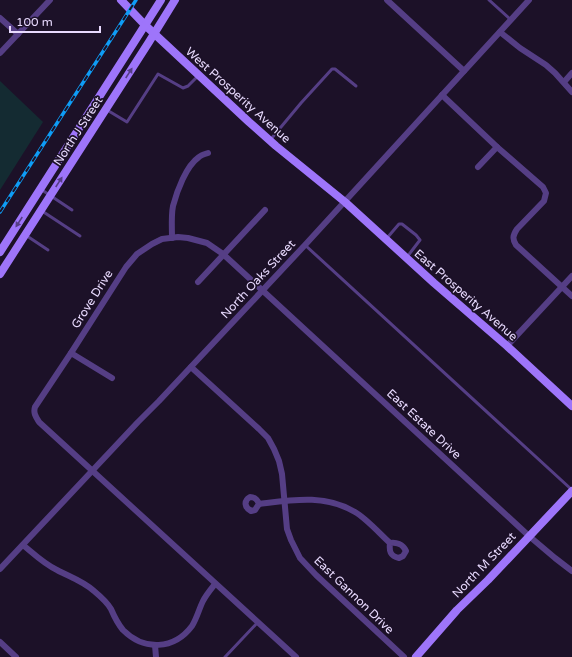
<svg xmlns="http://www.w3.org/2000/svg" width="572" height="657" font-family="'Varela Round',sans-serif">
<style>
.green{fill:#142b32}
.lines{fill:none;stroke-linecap:round;stroke-linejoin:round}
.lane{stroke:#553e85;stroke-width:3}
.street{stroke:#553e85;stroke-width:6}
.secondary{stroke:#9e75fa;stroke-width:8}
.rail-casing{stroke:#0e9df6;stroke-width:3.5}
.rail{stroke:#1c1128;stroke-width:2;stroke-dasharray:6;stroke-linecap:butt}
.oneway{fill:#563e86}
.labels{text-anchor:middle;dominant-baseline:central;stroke-width:3.5;stroke-linejoin:round;paint-order:stroke}
.street-label{font-size:12px;fill:#e8dafe;stroke:#1c1128}
</style>
<rect width="100%" height="100%" fill="#1c1128"/>
<polygon class="green" points="0,81 43,122 0,190"/>
<g class="lines">
<g class="lane">
<polyline points="489,0 511,20"/>
<polyline points="107,110 127,122 158,74 183,88 188,86 199,75"/>
<polyline points="271,139 301,103 332,69 335,69 356,86"/>
<polyline points="42,190 72,210"/>
<polyline points="42,211 80,236"/>
<polyline points="27,236 48,250"/>
<polyline points="387,238 399,224 402,224 416,235 420,240 407,257"/>
<polyline points="305,245 572,490"/>
<polyline points="225,657 258,622"/>
</g>
<g class="street">
<polyline points="387,0 464,71"/>
<polyline points="0,18 18,34"/>
<polyline points="500,32 520,48 546,65 555,73 572,92"/>
<polyline points="0,53 50,0"/>
<polyline points="564,82 572,73"/>
<path d="M442,95L497,147L543,187L546,193L544,201L517,229C513,235 512,239 516,245L572,296"/>
<polyline points="478,167 497,147"/>
<path d="M172,238C172,227 171,216 173,206C177,191 186,166 199,157C201,155 205,154 208,153"/>
<polyline points="198,282 265,210"/>
<polyline points="507,346 572,276"/>
<polyline points="71,353 112,378"/>
<polyline points="191,367 259,429 268,438 274,449 279,461 282,474 287,529 291,540 300,558 316,575 404,657"/>
<path d="M250,497C255,497 257,499 259,504L255,510L251,511C245,508 243,501 250,497Z"/>
<path d="M259,504C292,500 325,494 355,512C367,519 380,534 390,543C396,542 403,544 406,551L403,556L399,558C390,556 389,551 390,543"/>
<path d="M23,545C34,554 44,564 57,570C70,577 83,581 94,591C100,596 107,602 111,609C114,616 118,624 123,630C144,651 174,650 192,626C197,618 199,609 203,601C206,595 211,589 215,584"/>
<polyline points="0,569 138,422 159,401 305,245 529,0"/>
<polyline points="0,642 16,657"/>
<polyline points="155,645 156,657"/>
<path d="M296,657L39,422C36,417 33,413 35,407L71,353L126,267L137,254L152,244L162,239L178,237L188,238L207,243L223,254L529,536L555,558L572,571"/>
</g>
<g class="secondary">
<polyline points="121,0 145,25 249,122 276,146 345,202 434,283 507,346 572,406"/>
<polyline points="0,252 161,0"/>
<polyline points="0,274 149,42 175,0"/>
<polyline points="416,657 457,610 488,580 572,491"/>
</g>
<g class="rail-casing">
<polyline id="rail" points="0,212 136,0"/>
</g>
<use href="#rail" class="rail"/>
</g>
<defs><path id="oneway-solid" d="M-6-.8H1V-3.2L6.5 0L1 3.2V.8H-6Z"/></defs>
<g class="oneway">
<use href="#oneway-solid" transform="translate(129 73) rotate(-57)"/>
<use href="#oneway-solid" transform="translate(59 182) rotate(-57)"/>
<use href="#oneway-solid" transform="translate(19 222) rotate(123)"/>
</g>
<g class="labels">
<g class="street-label">
<text transform="translate(238 95) rotate(42)">West Prosperity Avenue</text>
<text transform="translate(78 131) rotate(-57)">North J Street</text>
<text transform="translate(258 279) rotate(-47)">North Oaks Street</text>
<text transform="translate(466 295) rotate(41)">East Prosperity Avenue</text>
<text transform="translate(92 299) rotate(-58)">Grove Drive</text>
<text transform="translate(424 424) rotate(43)">East Estate Drive</text>
<text transform="translate(484 565) rotate(-46)">North M Street</text>
<text transform="translate(354 595) rotate(44)">East Gannon Drive</text>
</g>
</g>
<path d="M10 26v6h90v-6" fill="none" stroke="#e8dafe" stroke-width="2"/>
<text x="16" y="26" font-size="12" fill="#e8dafe" stroke="#1c1128" stroke-width="3" paint-order="stroke">100 m</text>
</svg>
